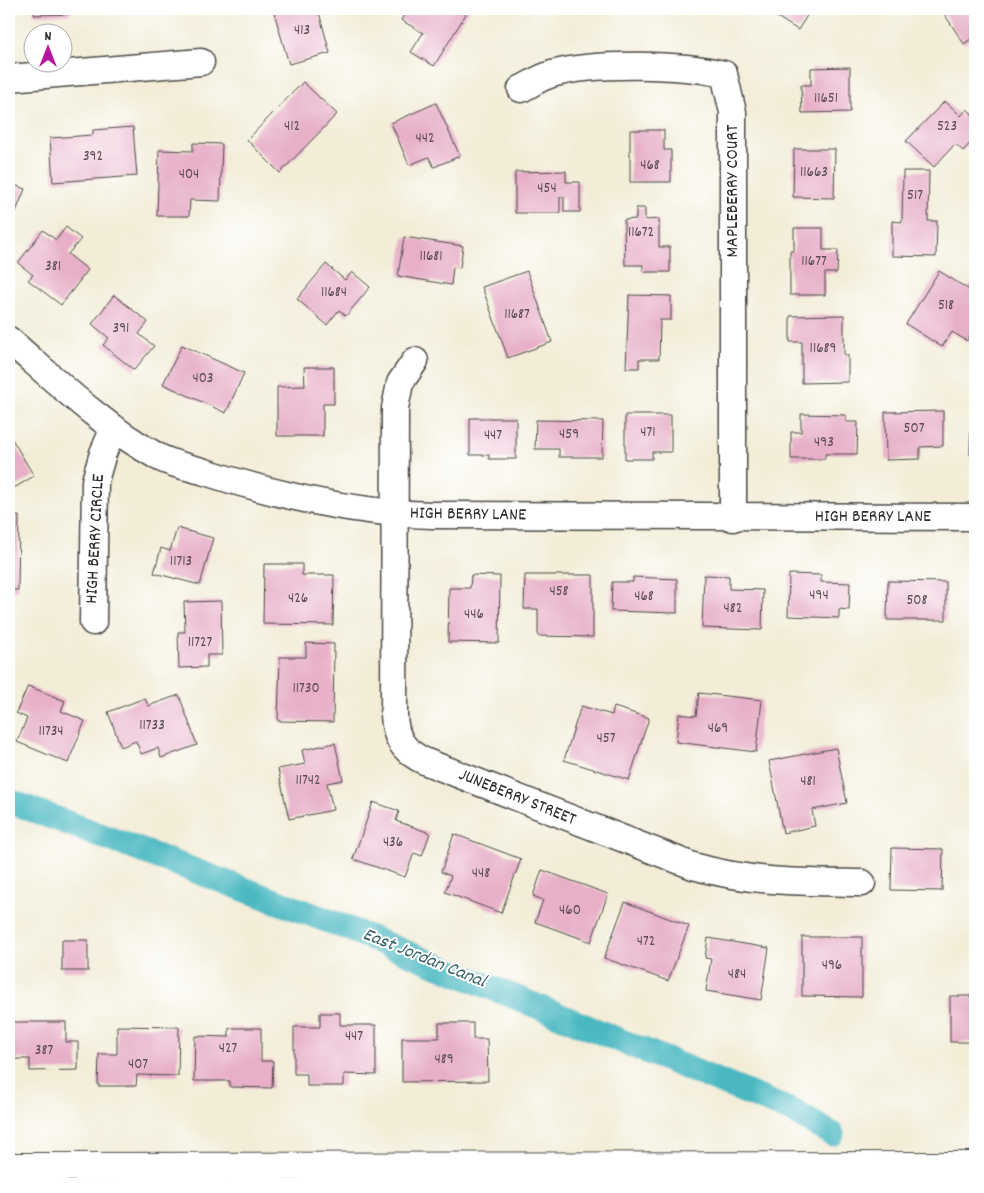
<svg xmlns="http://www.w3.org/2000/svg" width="984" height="1193" font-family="Dekko,sans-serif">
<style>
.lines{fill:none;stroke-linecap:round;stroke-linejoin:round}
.canal{stroke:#4ab8c1;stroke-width:25}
.building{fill:#e7afc8}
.minor-casing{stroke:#494845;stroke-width:29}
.tertiary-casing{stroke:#494845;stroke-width:30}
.minor{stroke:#fff;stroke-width:26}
.tertiary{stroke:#fff;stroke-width:28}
.labels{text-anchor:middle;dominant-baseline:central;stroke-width:4;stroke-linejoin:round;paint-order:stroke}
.number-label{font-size:15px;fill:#5a4c52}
.street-label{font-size:18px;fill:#2b2b2b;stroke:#fff}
.water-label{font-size:19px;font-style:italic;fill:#376367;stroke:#fff}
</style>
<rect width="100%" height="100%" fill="#fff"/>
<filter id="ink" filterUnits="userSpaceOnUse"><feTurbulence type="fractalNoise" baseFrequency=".02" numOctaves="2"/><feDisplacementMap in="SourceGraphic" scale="10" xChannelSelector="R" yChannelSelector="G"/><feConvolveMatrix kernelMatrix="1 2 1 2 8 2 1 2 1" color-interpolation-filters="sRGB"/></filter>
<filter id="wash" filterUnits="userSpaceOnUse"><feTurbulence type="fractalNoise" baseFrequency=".0096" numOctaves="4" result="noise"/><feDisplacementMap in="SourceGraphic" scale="20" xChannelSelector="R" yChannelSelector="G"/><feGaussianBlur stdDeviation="1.12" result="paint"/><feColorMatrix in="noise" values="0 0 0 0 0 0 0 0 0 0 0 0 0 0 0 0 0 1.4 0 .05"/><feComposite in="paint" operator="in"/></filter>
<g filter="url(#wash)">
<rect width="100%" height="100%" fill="#f3edd8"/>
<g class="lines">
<polyline class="canal" points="9,801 342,926 794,1112 832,1134"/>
</g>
<g id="blocks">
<g class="building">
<polygon points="34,9 70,9 70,14 34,15"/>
<polygon points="273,9 318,9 330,53 289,64"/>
<polygon points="408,9 469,9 434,66 411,52 423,33 401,20"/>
<polygon points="764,9 811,9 798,30"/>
<polygon points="941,9 975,9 975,36 964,44"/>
<polygon points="850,67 850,112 802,113 801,85 811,85 811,68"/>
<polygon points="303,82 337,114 280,173 247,140"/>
<polygon points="945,101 961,116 967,109 975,117 975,138 963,151 955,144 934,167 906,141"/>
<polygon points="436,103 460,156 434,167 429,157 409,165 391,123"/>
<polygon points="133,127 137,176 53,182 50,138 93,135 93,130"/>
<polygon points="630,130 664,130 664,150 671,150 671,182 630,182"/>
<polygon points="193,143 222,144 220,201 190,200 189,216 157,216 159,150 193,151"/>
<polygon points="794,149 835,149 834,198 793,197"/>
<polygon points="566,171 566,182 580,182 580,212 564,212 564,197 560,197 560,213 515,213 515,172"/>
<polygon points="903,171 929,171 928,221 937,221 936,257 892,256 892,221 902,222"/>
<polygon points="9,183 25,189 9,229"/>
<polygon points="636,208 645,208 645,220 659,219 659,247 670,247 670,272 643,272 643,265 625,265 624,220 636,219"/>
<polygon points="66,227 81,239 68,254 88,270 61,305 28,280 33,275 18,263 43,230 56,240"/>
<polygon points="794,228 823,228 823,250 838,250 837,273 825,273 825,295 790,295 790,251 794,251"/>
<polygon points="404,237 463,246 460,268 453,267 451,285 398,276"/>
<polygon points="326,264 345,280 352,272 370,287 346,316 339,310 327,325 297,299"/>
<polygon points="527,271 552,342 508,358 482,287"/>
<polygon points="939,271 968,289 975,278 975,328 967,341 952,332 942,347 906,324"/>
<polygon points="114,295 148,322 139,334 154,346 134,370 103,345 109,338 92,324"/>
<polygon points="629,295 671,296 671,320 660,320 659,359 639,359 639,368 626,368"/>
<polygon points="844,315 844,355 848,355 848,382 802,383 802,342 790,342 790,316"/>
<polygon points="182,345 244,373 226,413 163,384"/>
<polygon points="304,367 334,367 334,404 323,404 323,436 277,436 277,387 305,386"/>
<polygon points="943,411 943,446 920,447 920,459 886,460 885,412"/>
<polygon points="971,413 975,413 975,455 970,455"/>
<polygon points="801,414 846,415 846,422 858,422 857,454 825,454 825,459 791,459 791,432 801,432"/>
<polygon points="625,415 671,415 671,452 652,452 652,459 625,459"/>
<polygon points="470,418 516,418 516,459 489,459 489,455 470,455"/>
<polygon points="536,420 603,421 602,457 559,457 559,449 535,449"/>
<polygon points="9,434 34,476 9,491"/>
<polygon points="9,516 19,516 18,590 9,590"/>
<polygon points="177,528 213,538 200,585 154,573 161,548 170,551"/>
<polygon points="264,564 302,564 302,575 334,575 333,625 263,624"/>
<polygon points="789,574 821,575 821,582 850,583 849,610 839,609 839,618 788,616"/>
<polygon points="471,575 500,576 499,643 448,642 449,588 470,588"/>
<polygon points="525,575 593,575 593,637 538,636 538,609 524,609"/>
<polygon points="704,575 729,576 729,589 763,590 762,630 702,628"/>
<polygon points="633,577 677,579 677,613 611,611 612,582 633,582"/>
<polygon points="888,581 946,582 946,620 887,620"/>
<polygon points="221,601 222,655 207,655 207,667 179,668 178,632 185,632 184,602"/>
<polygon points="306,643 334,644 333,722 278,721 280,657 306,657"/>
<polygon points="28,686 65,701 61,711 85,721 68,763 17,742 27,718 16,713"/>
<polygon points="699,693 762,700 756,752 676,742 679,714 696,716"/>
<polygon points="179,695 197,745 161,758 158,748 141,754 136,741 121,747 108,712 145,698 148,706"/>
<polygon points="581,706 612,715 614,707 649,718 629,780 564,760"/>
<polygon points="335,743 343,780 327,783 333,810 289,819 278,769 305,764 302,750"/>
<polygon points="836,748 847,803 812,810 815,826 783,833 769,761"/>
<polygon points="373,802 399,811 396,821 430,833 422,856 414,853 405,877 353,859"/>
<polygon points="454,834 521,859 501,913 445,892 451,876 441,872"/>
<polygon points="892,848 943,849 942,891 891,890"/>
<polygon points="542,870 608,894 591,942 535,922 543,900 533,896"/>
<polygon points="625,902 689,926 668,981 604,958"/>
<polygon points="802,937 862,937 862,997 802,996"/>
<polygon points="708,938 769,948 761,1000 706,991 711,959 705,958"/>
<rect x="62" y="940" width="26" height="31"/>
<rect x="950" y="996" width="25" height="46"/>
<polygon points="320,1013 340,1013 340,1025 376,1025 376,1075 344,1074 344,1086 307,1086 307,1074 294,1074 294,1027 320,1027"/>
<polygon points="9,1022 66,1022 66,1042 78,1042 78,1070 30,1071 30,1059 9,1059"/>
<polygon points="439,1023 473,1023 473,1039 487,1039 488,1081 402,1082 402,1038 439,1038"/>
<polygon points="117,1026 179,1027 178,1076 137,1075 136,1086 98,1086 99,1054 117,1054"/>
<polygon points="229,1028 261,1028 261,1061 273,1061 272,1088 230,1087 230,1081 194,1081 195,1036 229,1037"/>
</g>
</g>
</g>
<g filter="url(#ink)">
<use href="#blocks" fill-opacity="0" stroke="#494845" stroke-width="1"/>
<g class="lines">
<g class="minor-casing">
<g id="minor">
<polyline points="9,78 201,62"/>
<path d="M521,89C531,84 541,77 552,74C593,62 682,64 724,74L733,112V518"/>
<path d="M9,340C55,380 101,425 155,455C169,464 189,467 205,472C279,496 354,513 432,515L975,517"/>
<path d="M415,361L400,383L395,408L394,715C395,738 403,751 424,761L693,866C752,883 802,882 862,883"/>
<polyline points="93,622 95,481 103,453 114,428"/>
</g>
</g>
<g class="tertiary-casing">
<polyline id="tertiary" points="9,1167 975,1166"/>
</g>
<use href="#minor" class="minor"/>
<use href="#tertiary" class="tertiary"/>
</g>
</g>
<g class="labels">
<g class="number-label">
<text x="302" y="31">413</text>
<text x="826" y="99">11651</text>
<text x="292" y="127">412</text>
<text x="947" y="127">523</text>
<text x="425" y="139">442</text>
<text x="93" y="157">392</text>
<text x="650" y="166">468</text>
<text x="814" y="173">11663</text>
<text x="189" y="175">404</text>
<text x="547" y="189">454</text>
<text x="915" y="196">517</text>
<text x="641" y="233">11672</text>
<text x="431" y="257">11681</text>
<text x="814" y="262">11677</text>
<text x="53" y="267">381</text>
<text x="334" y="293">11684</text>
<text x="946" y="306">518</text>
<text x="517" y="315">11687</text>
<text x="121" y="329">391</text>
<text x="823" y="349">11689</text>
<text x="203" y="379">403</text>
<text x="914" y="429">507</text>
<text x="648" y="433">471</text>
<text x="569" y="435">459</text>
<text x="493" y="436">447</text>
<text x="824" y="443">493</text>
<text x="181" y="562">11713</text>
<text x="559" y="592">458</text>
<text x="819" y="596">494</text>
<text x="644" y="597">468</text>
<text x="298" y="599">426</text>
<text x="917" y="601">508</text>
<text x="733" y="609">482</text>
<text x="474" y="615">446</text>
<text x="200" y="643">11727</text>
<text x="306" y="689">11730</text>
<text x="152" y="726">11733</text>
<text x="718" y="729">469</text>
<text x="51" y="732">11734</text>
<text x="606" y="739">457</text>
<text x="308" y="781">11742</text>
<text x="808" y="782">481</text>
<text x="393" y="843">436</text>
<text x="481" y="874">448</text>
<text x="570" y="911">460</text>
<text x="646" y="942">472</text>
<text x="832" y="966">496</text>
<text x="737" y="975">484</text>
<text x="354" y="1037">447</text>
<text x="228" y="1049">427</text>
<text x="44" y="1051">387</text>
<text x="444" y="1060">489</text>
<text x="138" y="1065">407</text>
</g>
<g class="street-label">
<text transform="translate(733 191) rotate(-90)">MAPLEBERRY COURT</text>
<text transform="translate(468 515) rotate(1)">HIGH BERRY LANE</text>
<text x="873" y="517">HIGH BERRY LANE</text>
<text transform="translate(96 539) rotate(-87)">HIGH BERRY CIRCLE</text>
<text transform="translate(517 798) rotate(22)">JUNEBERRY STREET</text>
</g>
<g class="water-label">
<text transform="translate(424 959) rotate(22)">East Jordan Canal</text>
</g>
</g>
<rect width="984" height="1193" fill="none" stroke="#fff" stroke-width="30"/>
<g transform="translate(48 48)"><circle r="24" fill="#ffffff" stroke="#aaaaaa"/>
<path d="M0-4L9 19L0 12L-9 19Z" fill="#b5179e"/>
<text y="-8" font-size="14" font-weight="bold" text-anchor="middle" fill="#2b2b2b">N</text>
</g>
</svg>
